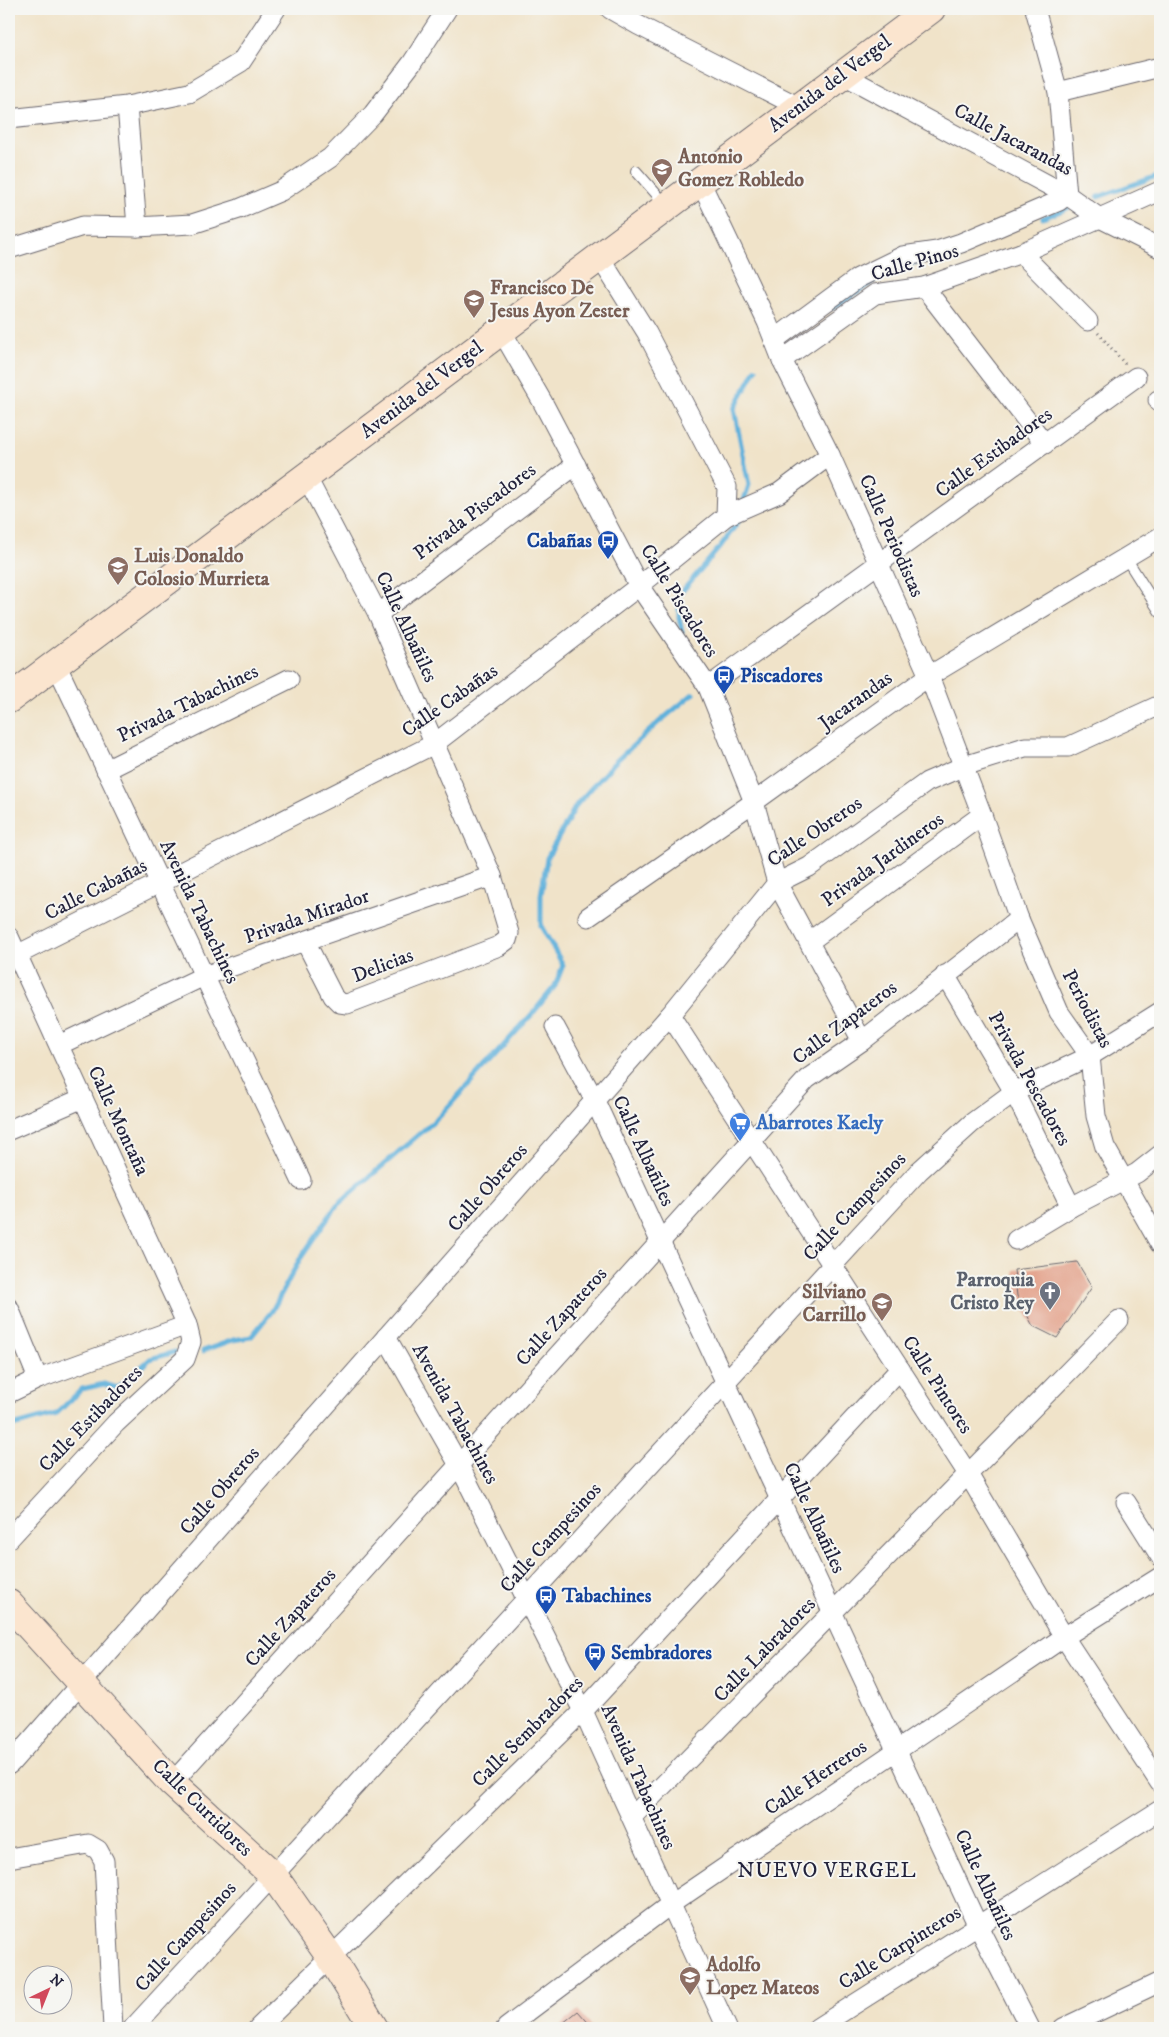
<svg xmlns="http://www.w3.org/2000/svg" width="1169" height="2037" font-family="'IM FELL DW Pica',serif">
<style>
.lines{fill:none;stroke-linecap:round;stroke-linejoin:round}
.stream{stroke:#60b1db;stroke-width:5}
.building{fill:#e19980}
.lane-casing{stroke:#6a666d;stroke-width:12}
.street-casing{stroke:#6a666d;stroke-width:21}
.secondary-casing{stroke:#6a666d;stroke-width:30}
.path{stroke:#6a666d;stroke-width:3;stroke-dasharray:1 4;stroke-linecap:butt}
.lane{stroke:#fff;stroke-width:10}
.street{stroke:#fff;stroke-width:19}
.secondary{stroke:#fbe5cf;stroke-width:28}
.labels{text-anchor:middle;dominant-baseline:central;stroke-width:4;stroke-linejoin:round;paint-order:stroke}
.street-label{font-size:20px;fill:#22223b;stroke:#f6f6f2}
.education-label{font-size:20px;font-weight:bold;fill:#785e54;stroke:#f6f6f2;text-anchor:start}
.transit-label{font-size:20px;font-weight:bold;fill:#164399;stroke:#f6f6f2;text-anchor:start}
.shop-label{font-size:20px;font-weight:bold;fill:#366cbe;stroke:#f6f6f2;text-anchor:start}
.worship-label{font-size:20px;font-weight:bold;fill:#5b616d;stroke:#f6f6f2;text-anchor:end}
.neighbourhood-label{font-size:21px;letter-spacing:1px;fill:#22223b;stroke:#f6f6f2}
</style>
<rect width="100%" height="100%" fill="#f6f6f2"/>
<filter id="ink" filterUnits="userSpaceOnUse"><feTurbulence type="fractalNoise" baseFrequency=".02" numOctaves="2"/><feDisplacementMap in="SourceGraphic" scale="10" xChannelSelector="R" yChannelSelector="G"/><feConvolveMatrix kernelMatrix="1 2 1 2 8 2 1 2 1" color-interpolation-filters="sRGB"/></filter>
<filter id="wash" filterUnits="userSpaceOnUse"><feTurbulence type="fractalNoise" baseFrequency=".0096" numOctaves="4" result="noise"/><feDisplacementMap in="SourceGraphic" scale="20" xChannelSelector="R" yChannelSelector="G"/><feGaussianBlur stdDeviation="1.12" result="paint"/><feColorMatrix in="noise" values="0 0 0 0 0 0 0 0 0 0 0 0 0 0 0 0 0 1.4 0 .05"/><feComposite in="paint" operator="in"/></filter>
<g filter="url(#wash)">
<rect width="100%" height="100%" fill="#f0e3c9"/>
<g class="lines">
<g class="stream">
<polyline points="1098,197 1160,175"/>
<polyline points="1043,218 1068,208"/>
<polyline points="894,270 917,262"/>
<polyline points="833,308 878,278"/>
<polyline points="743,503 749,485 734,409 756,369"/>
<polyline points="682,632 679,617 679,595 720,547 738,522"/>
<polyline points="203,1351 233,1340 251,1337 272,1311 300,1259 337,1205 439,1117 533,1013 555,986 563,965 541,926 541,895 547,858 577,804 616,761 659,722 693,694"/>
<polyline points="9,1427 56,1414 82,1389 104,1384 118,1388 150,1359 175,1352"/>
</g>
</g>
<g id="blocks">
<g class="building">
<polygon points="1077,1262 1092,1287 1057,1338 1033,1326 1017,1296 1014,1270"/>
<polygon points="578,2011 593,2028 557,2028"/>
</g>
</g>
</g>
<g filter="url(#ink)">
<use href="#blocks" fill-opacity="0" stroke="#6a666d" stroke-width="1"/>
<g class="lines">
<g class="lane-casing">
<g id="lane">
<polyline points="636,171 667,206"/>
<polyline points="1126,558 1160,612"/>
</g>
</g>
<g class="street-casing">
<g id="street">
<polyline points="610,9 638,25 799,107"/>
<polyline points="842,74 1067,195 1098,217 1160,248"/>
<polyline points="1058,92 1160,67"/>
<polyline points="127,106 137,227"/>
<polyline points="9,119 127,106 189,93 241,62 276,9"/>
<polyline points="700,181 767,322 782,360 830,455 929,676 982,815 1019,919 1059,1012 1090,1056 1096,1116 1105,1147 1160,1244"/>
<polyline points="9,249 83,226 137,227 192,224 239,209 281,191 330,158 373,114 412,63 447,9"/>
<polyline points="1021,253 1088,321"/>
<polyline points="599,256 647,333 727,487 726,516"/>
<polyline points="924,287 1045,444"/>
<polyline points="501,330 542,401 639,586 708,687 754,802 777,883 862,1041"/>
<polyline points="774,340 858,278 903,256 937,251 961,243 1059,201 1067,195 1058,92 1035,9"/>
<polyline points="782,360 875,294 924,287 1021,253 1160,191"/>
<polyline points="1158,400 1160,403"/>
<polyline points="378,614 576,465"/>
<polyline points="56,664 301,1180"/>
<polyline points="708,687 1136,377"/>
<polyline points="106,770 289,679"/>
<polyline points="588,917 754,802 929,676 1160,537"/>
<polyline points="9,937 187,1325 191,1342 185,1359 116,1423 9,1539"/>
<polyline points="305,941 333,996 340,1003 347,1004 499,946 507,940 509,933 492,876 378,614 306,476"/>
<polyline points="810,941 982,815"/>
<polyline points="9,959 434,744 639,586 726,516 779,493 830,455"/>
<polyline points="945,975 1014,1092 1071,1207"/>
<polyline points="670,1015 968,1474 1064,1637 1160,1783"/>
<polyline points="555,1027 595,1101 978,1926 1030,2028"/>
<polyline points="59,1045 204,976 492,876"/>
<polyline points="9,1130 83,1098"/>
<polyline points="1016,1240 1071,1207 1137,1173 1160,1155"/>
<polyline points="9,1308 38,1379"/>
<polyline points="386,1337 459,1465 583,1711 727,2028"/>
<polyline points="9,1393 38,1379 187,1325"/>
<polyline points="1126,1502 1160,1556"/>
<polyline points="10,1764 670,1015 777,883 809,867 927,782 964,766 1025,747 1068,747 1160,705"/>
<polyline points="172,1783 807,1079 862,1041 1019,919"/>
<polyline points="632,1817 1119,1320"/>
<polyline points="9,1858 88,1844 98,1850 104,1861 113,2028"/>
<polyline points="133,2028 919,1171 972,1123 1014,1092 1090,1056 1160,1012"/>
<polyline points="258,2028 583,1711 900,1369"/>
<polyline points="506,2028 671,1904 1064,1637 1160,1577"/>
<polyline points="817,2028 1160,1810"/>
<polyline points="1063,2028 1160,1982"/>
</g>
</g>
<g class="secondary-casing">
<g id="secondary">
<polyline points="9,699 931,9"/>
<polyline points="9,1604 172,1783 273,1875 331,1958 374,2028"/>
</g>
</g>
<polyline class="path" points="1098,333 1125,364"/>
<use href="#lane" class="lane"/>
<use href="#street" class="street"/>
<use href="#secondary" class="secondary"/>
</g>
</g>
<defs>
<g id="school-pin" transform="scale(1.125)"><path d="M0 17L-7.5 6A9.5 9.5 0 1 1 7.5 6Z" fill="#8d6e63" stroke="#f6f6f2"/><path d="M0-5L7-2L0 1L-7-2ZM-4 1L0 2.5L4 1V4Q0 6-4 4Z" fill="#fff"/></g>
<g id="bus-pin" transform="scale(1.125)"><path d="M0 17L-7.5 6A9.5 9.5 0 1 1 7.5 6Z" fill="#1a4fb4" stroke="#f6f6f2"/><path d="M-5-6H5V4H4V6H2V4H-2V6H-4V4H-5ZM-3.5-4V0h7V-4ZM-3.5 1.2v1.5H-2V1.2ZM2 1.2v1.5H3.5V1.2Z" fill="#fff"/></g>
<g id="supermarket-pin" transform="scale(1.125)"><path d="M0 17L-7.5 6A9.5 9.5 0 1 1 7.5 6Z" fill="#3f7fe0" stroke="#f6f6f2"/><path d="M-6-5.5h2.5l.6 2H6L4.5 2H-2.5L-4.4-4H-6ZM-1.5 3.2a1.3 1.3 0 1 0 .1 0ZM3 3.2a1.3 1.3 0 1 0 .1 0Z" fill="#fff"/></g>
<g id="church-pin" transform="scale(1.125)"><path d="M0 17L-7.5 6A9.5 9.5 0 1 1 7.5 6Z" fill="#6b7280" stroke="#f6f6f2"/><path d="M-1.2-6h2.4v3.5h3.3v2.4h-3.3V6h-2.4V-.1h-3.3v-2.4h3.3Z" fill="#fff"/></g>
</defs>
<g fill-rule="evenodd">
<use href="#school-pin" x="662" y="169"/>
<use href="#school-pin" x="474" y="300"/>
<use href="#bus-pin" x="608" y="541"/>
<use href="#school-pin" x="118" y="567"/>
<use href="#bus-pin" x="724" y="676"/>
<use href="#supermarket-pin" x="740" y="1123"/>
<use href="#church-pin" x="1050" y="1292"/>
<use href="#school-pin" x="882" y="1303"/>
<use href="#bus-pin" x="546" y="1596"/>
<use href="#bus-pin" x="595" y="1653"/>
<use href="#school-pin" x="690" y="1977"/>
</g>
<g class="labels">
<g class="street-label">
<text transform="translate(830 84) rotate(-37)">Avenida del Vergel</text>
<text transform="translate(1013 140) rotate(28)">Calle Jacarandas</text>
<text transform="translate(915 263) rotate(-16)">Calle Pinos</text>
<text transform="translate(422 390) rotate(-37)">Avenida del Vergel</text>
<text transform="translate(994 453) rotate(-36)">Calle Estibadores</text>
<text transform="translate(475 512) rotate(-37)">Privada Piscadores</text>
<text transform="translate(891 536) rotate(66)">Calle Periodistas</text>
<text transform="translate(679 601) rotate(58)">Calle Piscadores</text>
<text transform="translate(406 627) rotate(65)">Calle Albañiles</text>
<text transform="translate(450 701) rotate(-35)">Calle Cabañas</text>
<text transform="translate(856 701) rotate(-36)">Jacarandas</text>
<text transform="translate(188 704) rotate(-26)">Privada Tabachines</text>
<text transform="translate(815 832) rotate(-34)">Calle Obreros</text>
<text transform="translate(883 860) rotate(-36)">Privada Jardineros</text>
<text transform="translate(96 890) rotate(-27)">Calle Cabañas</text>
<text transform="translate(199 912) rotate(64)">Avenida Tabachines</text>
<text transform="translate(307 917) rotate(-19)">Privada Mirador</text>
<text transform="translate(383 966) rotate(-21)">Delicias</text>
<text transform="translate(1087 1009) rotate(62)">Periodistas</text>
<text transform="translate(845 1023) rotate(-37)">Calle Zapateros</text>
<text transform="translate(1029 1079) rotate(61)">Privada Pescadores</text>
<text transform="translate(118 1121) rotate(65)">Calle Montaña</text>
<text transform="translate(643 1151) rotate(65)">Calle Albañiles</text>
<text transform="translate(488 1188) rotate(-49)">Calle Obreros</text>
<text transform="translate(855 1207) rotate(-47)">Calle Campesinos</text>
<text transform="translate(562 1317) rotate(-48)">Calle Zapateros</text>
<text transform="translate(937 1385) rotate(57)">Calle Pintores</text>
<text transform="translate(455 1414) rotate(61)">Avenida Tabachines</text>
<text transform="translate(91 1419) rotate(-46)">Calle Estibadores</text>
<text transform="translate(220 1491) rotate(-49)">Calle Obreros</text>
<text transform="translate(814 1518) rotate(65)">Calle Albañiles</text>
<text transform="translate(551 1538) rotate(-48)">Calle Campesinos</text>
<text transform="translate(291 1618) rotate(-48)">Calle Zapateros</text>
<text transform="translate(765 1650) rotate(-46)">Calle Labradores</text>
<text transform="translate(528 1732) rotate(-45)">Calle Sembradores</text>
<text transform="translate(638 1777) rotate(66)">Avenida Tabachines</text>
<text transform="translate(816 1778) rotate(-34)">Calle Herreros</text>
<text transform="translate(202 1808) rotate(44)">Calle Curtidores</text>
<text transform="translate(985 1885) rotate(65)">Calle Albañiles</text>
<text transform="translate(186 1937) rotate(-48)">Calle Campesinos</text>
<text transform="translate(900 1948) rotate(-32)">Calle Carpinteros</text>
</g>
<g class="education-label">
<text x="678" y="157">Antonio<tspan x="678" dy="23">Gomez Robledo</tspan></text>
<text x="490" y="288">Francisco De<tspan x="490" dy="23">Jesus Ayon Zester</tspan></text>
<text x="134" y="556">Luis Donaldo<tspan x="134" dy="23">Colosio Murrieta</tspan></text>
<text x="866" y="1292" text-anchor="end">Silviano<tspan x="866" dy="23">Carrillo</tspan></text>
<text x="706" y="1965">Adolfo<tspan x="706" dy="23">Lopez Mateos</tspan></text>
</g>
<g class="transit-label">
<text x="592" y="541" text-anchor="end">Cabañas</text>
<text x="740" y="676">Piscadores</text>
<text x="562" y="1596">Tabachines</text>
<text x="611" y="1653">Sembradores</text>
</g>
<g class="shop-label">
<text x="756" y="1123">Abarrotes Kaely</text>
</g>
<g class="worship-label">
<text x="1034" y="1280">Parroquia<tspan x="1034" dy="23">Cristo Rey</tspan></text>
</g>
<g class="neighbourhood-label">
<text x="827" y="1871">NUEVO VERGEL</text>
</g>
</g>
<rect width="1169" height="2037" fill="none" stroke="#f6f6f2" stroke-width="30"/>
<g transform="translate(48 1990) rotate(43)"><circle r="24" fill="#f6f6f2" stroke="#a1a1a9"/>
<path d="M0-4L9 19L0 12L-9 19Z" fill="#d1495b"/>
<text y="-8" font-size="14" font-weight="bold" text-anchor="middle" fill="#22223b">N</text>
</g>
</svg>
